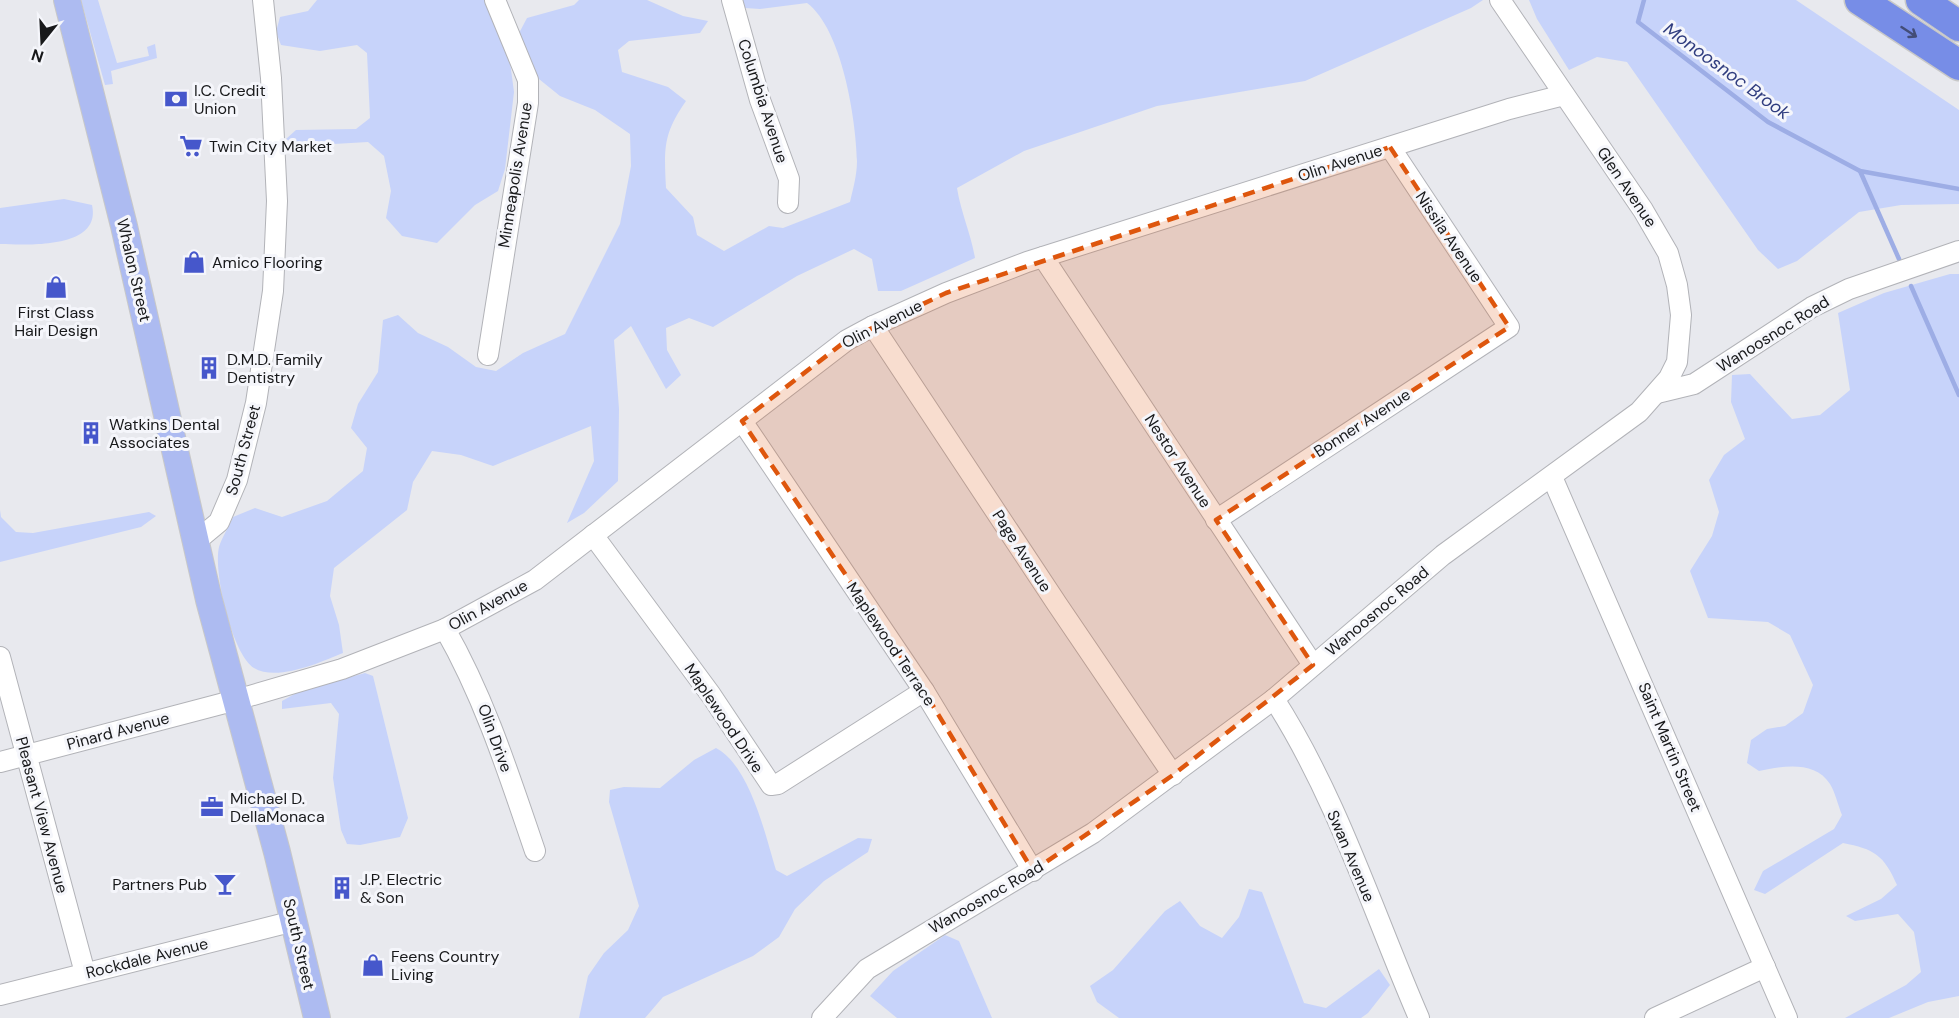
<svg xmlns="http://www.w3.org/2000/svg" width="1959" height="1018" font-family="'DM Sans',sans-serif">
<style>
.green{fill:#c7d3fa}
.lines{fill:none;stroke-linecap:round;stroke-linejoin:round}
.stream{stroke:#9dade5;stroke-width:4.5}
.minor-casing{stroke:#b2b3b8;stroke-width:22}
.major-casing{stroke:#c8c8c8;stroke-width:28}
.highway-casing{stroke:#c8c8c8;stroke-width:33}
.minor{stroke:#fff;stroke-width:20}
.major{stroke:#adbbf1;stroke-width:26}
.highway{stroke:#778de7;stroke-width:30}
.oneway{stroke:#434d77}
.marked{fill:#de560d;fill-opacity:0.2;stroke:#de560d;stroke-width:4.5;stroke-dasharray:12 8;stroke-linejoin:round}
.labels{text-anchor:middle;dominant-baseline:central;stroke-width:6;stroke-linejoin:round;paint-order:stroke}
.poi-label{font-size:16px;fill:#18191b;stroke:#f5f6fb;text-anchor:start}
.street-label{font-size:16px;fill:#18191b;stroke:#f5f6fb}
.water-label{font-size:18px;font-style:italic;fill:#303d7f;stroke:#f5f6fb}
</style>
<rect width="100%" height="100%" fill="#e8e9ee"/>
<g class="green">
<polygon points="81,0 98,0 117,63 149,56 147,47 155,44 157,58 111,71 113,84 105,85"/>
<polygon points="317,0 484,0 510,62 514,92 505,169 498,191 475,205 437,243 402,236 386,218 391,191 384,156 368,142 299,146 286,139 296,130 356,129 370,118 367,53 357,45 320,51 281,45 276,32 280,17 308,11"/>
<path d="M579,0H647L683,16L708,21L700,33L629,41L618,50L622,72L668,87L686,101C663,134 664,148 666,188L693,217L697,235L724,251L769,226L783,228L850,202C853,189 857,175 857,161C856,119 842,29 807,3L760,9L745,8L743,0H1483L1471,8L1305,81L1157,106L1024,151L957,188C961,213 971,234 975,258L901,291H878L872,259L854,249L797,276L713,327L689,318L666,328L667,350L681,375L666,389L631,326L614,340L619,409L618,481L584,513L567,523L594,461L591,426L493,466L461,455L432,451L413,482L407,510L334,568L330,596L339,625L343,653C321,662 277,682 254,668C232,654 213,572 219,547C222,537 229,527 233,517L255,508L282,517L327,501L363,471L367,448L351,428L358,404L378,372L383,320L398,315L418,333L448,347L476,367L496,371L523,353L565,334L620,224L631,166L630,134L595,110L560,96L534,75L517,37L527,18L574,5Z"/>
<polygon points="1529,0 1796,0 1959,110 1959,204 1901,205 1859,212 1797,261 1778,269 1758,250 1627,62 1597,57 1569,70 1537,19"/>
<path d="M64,199L92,205C102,249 28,245 0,244V208Z"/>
<path d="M1950,274H1959V996L1928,1002L1889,1018H1845L1906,985L1921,972L1914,932L1898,914L1855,921L1846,916L1881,899L1897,885C1884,855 1874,849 1843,843L1765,894L1754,890L1763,871L1834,829L1842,815C1838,805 1835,792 1830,784C1815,760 1782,766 1759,771L1747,763L1751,740L1767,729L1785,726L1803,713L1813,685L1790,635L1768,622L1708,618L1690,571L1712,536L1719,512L1709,480L1724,455L1745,439L1731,402L1732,375L1750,374L1792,419L1820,415L1850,390L1838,313L1884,293Z"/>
<polygon points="0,510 1,517 16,532 33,533 149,512 156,516 141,527 0,562"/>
<polygon points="365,673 373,676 408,818 400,837 360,845 347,844 341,830 333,778 339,714 331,703 282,709 282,701 300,691"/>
<path d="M716,748C750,766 765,834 776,870L787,876L858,838L872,839L868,852L824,881L795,909L779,937L753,956L663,997L645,1018H579L588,976L604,953L628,930L639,906L609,802L610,790L624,787L660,788L694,760Z"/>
<polygon points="1249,889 1262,892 1304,1003 1326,1008 1379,969 1390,985 1368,1013 1361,1018 1119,1018 1097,1002 1090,986 1113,970 1165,911 1180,901 1200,926 1222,938 1239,917"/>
<polygon points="945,935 959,941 992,1018 897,1018 870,996 893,971"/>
</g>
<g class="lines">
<g class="stream">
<polyline points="1644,0 1638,22 1768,122 1860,171 1959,189"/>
<polyline points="1860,171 1899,259"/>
<polyline points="1911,286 1959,395"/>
</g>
<g class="minor-casing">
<g id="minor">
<polyline points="732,0 760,100 789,179 788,203"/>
<polyline points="1043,257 1313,665"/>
<polyline points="873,326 1057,604 1173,775"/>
<polyline points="488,355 528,103 528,80 495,0"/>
<polyline points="1657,393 1694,384 1812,307 1849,289 1959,251"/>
<polyline points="742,421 924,691 1033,871"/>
<polyline points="1552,477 1787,1018"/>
<polyline points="1216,520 1509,327 1390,147"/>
<polyline points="593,535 711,695 771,785 778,784 924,691"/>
<polyline points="195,542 219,522 237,480 256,403 273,291 277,201 271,78 263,0"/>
<path d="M445,629C485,699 509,775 535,851"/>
<polyline points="0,657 85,973"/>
<path d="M1274,699C1337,797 1373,912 1419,1018"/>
<polyline points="0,762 236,700 342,669 445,629 535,580 847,340 873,326 946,293 1027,262 1509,109 1564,95"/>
<polyline points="0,995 294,921"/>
<polyline points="822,1018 867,969 1093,833 1274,699 1443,555 1639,412 1669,378 1677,362 1681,315 1677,285 1668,253 1643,210 1500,0"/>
<polyline points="1655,1018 1765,967"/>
</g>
</g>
<g class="major-casing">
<polyline id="major" points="67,0 124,226 209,600 277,852 317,1018"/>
</g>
<g class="highway-casing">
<g id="highway">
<polyline points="1860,0 1959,65"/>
<polyline points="1921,0 1959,26"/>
</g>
</g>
<use href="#minor" class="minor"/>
<use href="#major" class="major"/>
<use href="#highway" class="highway"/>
</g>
<defs><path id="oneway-shaft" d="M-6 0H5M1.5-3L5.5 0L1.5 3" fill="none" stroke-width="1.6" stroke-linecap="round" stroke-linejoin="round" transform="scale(1.5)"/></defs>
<use class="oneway" href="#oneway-shaft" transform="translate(1909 32) rotate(33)"/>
<path class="marked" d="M1390,147L1509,327L1216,520L1313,665L1173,775L1033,871L924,691L742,421L847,340L946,293Z"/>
<defs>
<g id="bank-bare" transform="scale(1.8)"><path d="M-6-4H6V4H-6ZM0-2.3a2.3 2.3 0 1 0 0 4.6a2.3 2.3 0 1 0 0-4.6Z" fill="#4657cb" stroke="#f5f6fb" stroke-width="2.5" paint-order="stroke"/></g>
<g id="supermarket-bare" transform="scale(1.8)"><path d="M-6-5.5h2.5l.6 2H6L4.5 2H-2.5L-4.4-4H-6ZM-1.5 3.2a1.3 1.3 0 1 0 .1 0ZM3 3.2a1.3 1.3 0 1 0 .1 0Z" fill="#4657cb" stroke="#f5f6fb" stroke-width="2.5" paint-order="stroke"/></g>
<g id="shop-bare" transform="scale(1.8)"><path d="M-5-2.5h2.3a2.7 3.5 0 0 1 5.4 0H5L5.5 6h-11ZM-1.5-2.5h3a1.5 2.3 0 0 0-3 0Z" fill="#4657cb" stroke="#f5f6fb" stroke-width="2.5" paint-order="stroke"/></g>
<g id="building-bare" transform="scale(1.8)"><path d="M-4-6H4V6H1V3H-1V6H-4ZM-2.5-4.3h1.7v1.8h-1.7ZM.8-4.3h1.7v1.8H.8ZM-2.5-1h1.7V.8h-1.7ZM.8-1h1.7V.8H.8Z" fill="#4657cb" stroke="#f5f6fb" stroke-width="2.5" paint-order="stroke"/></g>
<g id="office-bare" transform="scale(1.8)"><path d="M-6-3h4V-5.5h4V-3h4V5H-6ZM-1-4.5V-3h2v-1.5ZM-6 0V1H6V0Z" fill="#4657cb" stroke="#f5f6fb" stroke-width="2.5" paint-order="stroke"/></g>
<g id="bar-bare" transform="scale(1.8)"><path d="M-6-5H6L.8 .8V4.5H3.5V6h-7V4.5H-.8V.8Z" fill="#4657cb" stroke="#f5f6fb" stroke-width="2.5" paint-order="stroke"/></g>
</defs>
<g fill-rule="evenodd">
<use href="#bank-bare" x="176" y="99"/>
<use href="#supermarket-bare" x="191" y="146"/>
<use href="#shop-bare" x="194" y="262"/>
<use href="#shop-bare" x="56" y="287"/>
<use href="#building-bare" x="209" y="368"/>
<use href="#building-bare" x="91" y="433"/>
<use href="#office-bare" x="212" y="807"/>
<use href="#bar-bare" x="225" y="884"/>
<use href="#building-bare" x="342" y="888"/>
<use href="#shop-bare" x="373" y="965"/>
</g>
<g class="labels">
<g class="poi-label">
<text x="194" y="90">I.C. Credit<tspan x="194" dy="18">Union</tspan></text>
<text x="209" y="146">Twin City Market</text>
<text x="212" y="262">Amico Flooring</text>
<text x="56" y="312" text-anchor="middle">First Class<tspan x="56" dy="18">Hair Design</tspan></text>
<text x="227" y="359">D.M.D. Family<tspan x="227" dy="18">Dentistry</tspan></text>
<text x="109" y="424">Watkins Dental<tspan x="109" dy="18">Associates</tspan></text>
<text x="230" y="798">Michael D.<tspan x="230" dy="18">DellaMonaca</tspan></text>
<text x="360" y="879">J.P. Electric<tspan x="360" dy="18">&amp; Son</tspan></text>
<text x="207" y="884" text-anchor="end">Partners Pub</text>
<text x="391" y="956">Feens Country<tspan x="391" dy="18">Living</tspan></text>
</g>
<g class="street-label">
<text transform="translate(763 101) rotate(72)">Columbia Avenue</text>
<text transform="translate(1340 163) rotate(-18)">Olin Avenue</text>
<text transform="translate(515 175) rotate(-81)">Minneapolis Avenue</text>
<text transform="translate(1627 187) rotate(56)">Glen Avenue</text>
<text transform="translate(1449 237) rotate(56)">Nissila Avenue</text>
<text transform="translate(134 270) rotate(77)">Whalon Street</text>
<text transform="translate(882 324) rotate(-27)">Olin Avenue</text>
<text transform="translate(1773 334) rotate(-32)">Wanoosnoc Road</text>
<text transform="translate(1362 423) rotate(-33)">Bonner Avenue</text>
<text transform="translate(243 450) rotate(-75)">South Street</text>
<text transform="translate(1178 461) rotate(57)">Nestor Avenue</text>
<text transform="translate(1022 551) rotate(57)">Page Avenue</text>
<text transform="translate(488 605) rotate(-29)">Olin Avenue</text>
<text transform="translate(1377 611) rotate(-40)">Wanoosnoc Road</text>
<text transform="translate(891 644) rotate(56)">Maplewood Terrace</text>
<text transform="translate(724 718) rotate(56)">Maplewood Drive</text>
<text transform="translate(118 731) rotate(-15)">Pinard Avenue</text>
<text transform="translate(495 738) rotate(70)">Olin Drive</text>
<text transform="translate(1670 747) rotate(67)">Saint Martin Street</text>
<text transform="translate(42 815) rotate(75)">Pleasant View Avenue</text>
<text transform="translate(1351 856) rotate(67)">Swan Avenue</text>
<text transform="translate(986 897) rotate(-30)">Wanoosnoc Road</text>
<text transform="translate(299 944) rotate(77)">South Street</text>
<text transform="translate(147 958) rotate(-14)">Rockdale Avenue</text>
</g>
<g class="water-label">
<text transform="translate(1727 71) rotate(36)">Monoosnoc Brook</text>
</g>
</g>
<g transform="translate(42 42) rotate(198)" stroke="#f5f6fb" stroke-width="4.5" paint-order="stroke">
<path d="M0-4.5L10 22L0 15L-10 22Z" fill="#18191b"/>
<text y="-9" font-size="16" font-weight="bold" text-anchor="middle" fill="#18191b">N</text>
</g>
</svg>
